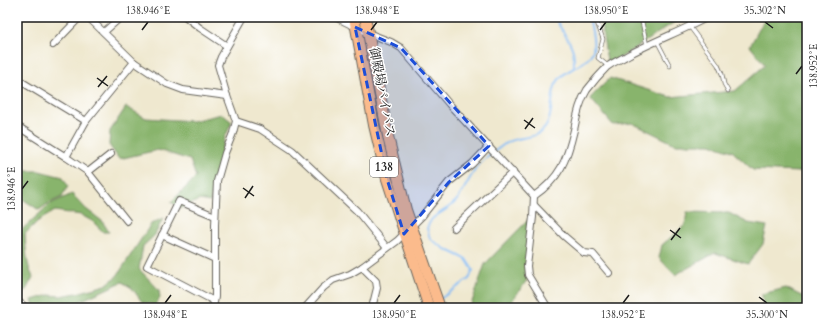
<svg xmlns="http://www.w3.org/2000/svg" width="824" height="325" font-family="Cardo,'Noto Serif JP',serif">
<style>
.forest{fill:#88b46c;stroke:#526844}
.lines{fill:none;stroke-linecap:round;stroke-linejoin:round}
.stream{stroke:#84bcf5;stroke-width:2}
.service-casing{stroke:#66635b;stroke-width:4.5}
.minor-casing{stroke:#66635b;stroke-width:8}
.trunk-casing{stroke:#66635b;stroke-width:12}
.service{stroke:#fff;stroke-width:3}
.minor{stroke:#fff;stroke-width:6}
.trunk{stroke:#fbbb8c;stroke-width:10}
.marked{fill:#1d4ed8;fill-opacity:0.2;stroke:#1d4ed8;stroke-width:3;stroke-dasharray:8 5;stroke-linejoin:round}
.ticks{fill:none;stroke:#1c1c1c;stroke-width:1.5}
.labels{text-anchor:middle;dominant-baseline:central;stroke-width:3;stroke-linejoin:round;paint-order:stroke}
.shield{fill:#fff;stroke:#606060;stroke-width:1}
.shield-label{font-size:12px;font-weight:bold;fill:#1c1c1c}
.street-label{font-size:13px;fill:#1c1c1c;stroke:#fff}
.neatline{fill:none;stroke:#1c1c1c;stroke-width:1.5}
.ticks-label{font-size:10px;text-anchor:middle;fill:#1c1c1c}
</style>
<rect width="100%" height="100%" fill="#fff"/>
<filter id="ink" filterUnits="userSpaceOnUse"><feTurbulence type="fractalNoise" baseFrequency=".025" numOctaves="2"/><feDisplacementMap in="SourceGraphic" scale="8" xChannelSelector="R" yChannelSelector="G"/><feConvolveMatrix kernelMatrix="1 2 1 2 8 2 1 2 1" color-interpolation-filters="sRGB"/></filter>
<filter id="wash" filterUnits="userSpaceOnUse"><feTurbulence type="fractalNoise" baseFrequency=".012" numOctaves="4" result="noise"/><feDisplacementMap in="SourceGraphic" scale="16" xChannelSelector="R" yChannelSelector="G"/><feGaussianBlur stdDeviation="0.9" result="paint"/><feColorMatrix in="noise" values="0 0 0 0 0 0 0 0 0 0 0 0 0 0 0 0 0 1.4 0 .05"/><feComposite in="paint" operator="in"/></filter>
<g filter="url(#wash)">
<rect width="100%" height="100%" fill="#efe8cf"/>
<g class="forest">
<polygon points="604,17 682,17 608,66 600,19"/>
<polygon points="768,17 807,17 807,167 799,172 753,170 732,151 711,144 675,144 632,123 613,125 590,98 610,78 670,97 735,91 765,65 750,46 763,22"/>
<polygon points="126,107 146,118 192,121 222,114 232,122 225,137 210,202 200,200 181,208 171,202 196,177 190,160 158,150 119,159 109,145 110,131"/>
<polygon points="25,171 39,171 63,177 68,186 62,197 49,203 39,210 24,200 17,207 17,172"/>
<path d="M72,194L86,209L102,221L109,232H103L92,221L81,215L55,211L38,221L25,234C26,249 26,264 33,277L26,290L21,293L17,291V234L50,204Z"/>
<polygon points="687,212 729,213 748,223 767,226 763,244 748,264 715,253 675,275 659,258 662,245 685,225"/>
<polygon points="163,218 155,235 143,246 139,269 159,290 160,298 155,305 142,302 132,288 122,282 67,307 35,308 32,300 49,295 60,296 77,293 106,285 117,276 151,224"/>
<polygon points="528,220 527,280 507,308 470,308 485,264"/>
<polygon points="786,288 807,299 807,308 763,308 762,294"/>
</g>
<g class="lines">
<g class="stream">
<path d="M555,17C559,29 570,38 573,51C574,55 574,62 574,67"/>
<path d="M440,299L469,279L473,270L466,259L445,249L430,239L427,228C429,225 430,220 433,218C441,212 450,208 457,200C465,189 470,176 478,166C484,159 499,148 506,143C517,136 533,140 543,130C554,120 550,95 556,84C564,67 588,67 593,50C595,39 591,28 589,17"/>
</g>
</g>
</g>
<g filter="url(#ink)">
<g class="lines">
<g class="service-casing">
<g id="service">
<polyline points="595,17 603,39 598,58 608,66"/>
<polyline points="641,17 647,46"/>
<polyline points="688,17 690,27 718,65 722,74 724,84 728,91"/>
<polyline points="657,41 670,66"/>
</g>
</g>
<g class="minor-casing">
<g id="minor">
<polyline points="88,17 134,62 167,84 183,90 227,96"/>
<polyline points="186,17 200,28 227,46"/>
<polyline points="335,17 368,33 391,42 401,48 449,104 534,196 533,217 527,266 528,275 548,308"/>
<polyline points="104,32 121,17"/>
<polyline points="53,45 80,17"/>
<polyline points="17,79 86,121"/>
<polyline points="236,121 260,129 292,150 357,211 387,248"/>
<polyline points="17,126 66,157 86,121 134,62"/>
<polyline points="66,157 88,172 127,221"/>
<polyline points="88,172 111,154"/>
<path d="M534,196C560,178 567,160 574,130C577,116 579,103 587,90C593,82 600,74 607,67C613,62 622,59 628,55C654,41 682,31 708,17"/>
<polyline points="534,205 564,236 584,253 593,254 609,273"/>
<polyline points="454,228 513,172"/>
<polyline points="162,235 215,259"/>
<polyline points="362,267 376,281 377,288 372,308"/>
<polyline points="17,301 27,308"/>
<polyline points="214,301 147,266 179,201 215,216"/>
<polyline points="213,308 215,297 215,225 217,181 225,153 233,133 236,121 227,96 218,65 221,57 244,17"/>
<polyline points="305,308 323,288 333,280 350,274 362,267 397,241 422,216 449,182 472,164 489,146"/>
</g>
</g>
<g class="trunk-casing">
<g id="trunk">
<polyline points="354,17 374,125 387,179 429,308"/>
<polyline points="365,17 389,141 406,210 440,308"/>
</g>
</g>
<use href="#service" class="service"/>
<use href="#minor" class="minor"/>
<use href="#trunk" class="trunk"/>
</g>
</g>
<path class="marked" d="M355,27L401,48L489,146L449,182L404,234L387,179Z"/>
<path class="ticks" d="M765,22L773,28M142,30L148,22M371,30L377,22M600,30L606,22M796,74L802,66M97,78L108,86M98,87L107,76M524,120L535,128M525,129L533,118M243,188L254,196M22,189L28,181M245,198L253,186M670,230L681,238M671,240L680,228M759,297L767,303M165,303L171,295M394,303L400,295M623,303L629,295"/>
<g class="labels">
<rect class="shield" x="370" y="157" width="28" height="20" rx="3"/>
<g class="shield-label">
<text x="384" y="167">138</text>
</g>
<g class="street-label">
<text transform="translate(382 92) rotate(79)">御殿場バイパス</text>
</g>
</g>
<rect width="824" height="325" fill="none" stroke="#fff" stroke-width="44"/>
<rect x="22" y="22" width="780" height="281" class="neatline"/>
<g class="ticks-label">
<text x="148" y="14">138.946°E</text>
<text x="377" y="14">138.948°E</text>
<text x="606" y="14">138.950°E</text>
<text x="765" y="14">35.302°N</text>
<text transform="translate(813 66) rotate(-90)" y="4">138.952°E</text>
<text transform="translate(11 189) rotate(-90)" y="4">138.946°E</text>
<text x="165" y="318">138.948°E</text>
<text x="394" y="318">138.950°E</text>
<text x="623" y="318">138.952°E</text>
<text x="767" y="318">35.300°N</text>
</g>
</svg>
